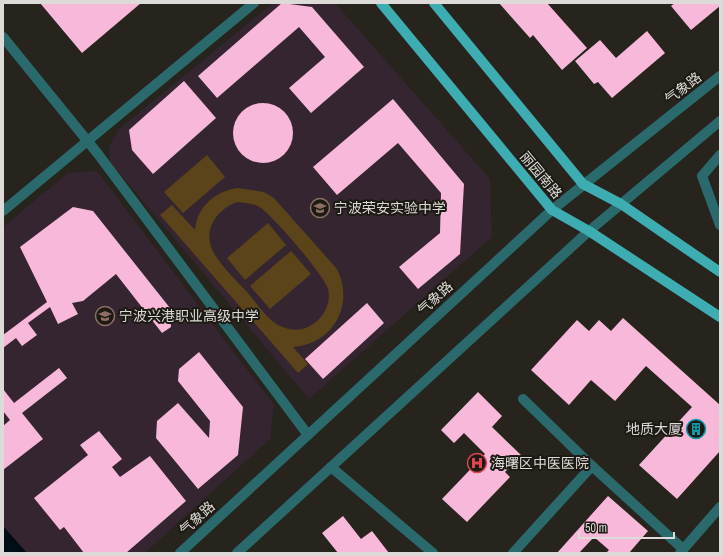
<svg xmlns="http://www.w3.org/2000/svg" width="723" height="556" font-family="'Archivo Narrow','Noto Sans SC',sans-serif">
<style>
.education{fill:#352530}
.green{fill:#5b441a;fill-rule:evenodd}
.water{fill:#000d14}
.building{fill:#f8b8d9}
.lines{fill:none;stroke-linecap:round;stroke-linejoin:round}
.minor{stroke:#2a6a6d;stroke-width:10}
.major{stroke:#3eadb1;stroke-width:10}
.labels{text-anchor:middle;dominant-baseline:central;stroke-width:4;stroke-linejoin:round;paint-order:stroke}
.street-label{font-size:14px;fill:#dddbd7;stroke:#1d1a14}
.poi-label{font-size:14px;fill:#dddbd7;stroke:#1d1a14;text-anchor:start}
</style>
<rect width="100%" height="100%" fill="#27231d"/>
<g class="education">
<polygon points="273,3 335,3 490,179 492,237 309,399 110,162 109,147 119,129"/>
<polygon points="97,171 274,405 270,439 145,553 26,553 3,527 3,227 68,173"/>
</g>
<g class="green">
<polygon points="207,155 225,177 183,213 164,192"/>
<path d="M238,188L264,192L274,198L337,269C355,305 333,344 293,347L308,364L298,373L160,215L172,205L195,230C197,207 215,191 238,188ZM237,202C244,203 251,203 258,206C270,212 324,275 328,289C331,301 326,313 317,321C306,331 293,332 280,326C267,320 256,302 247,292C236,280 223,268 215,255C201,233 215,210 237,202Z"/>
<polygon points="268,223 286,245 245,280 227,258"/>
<polygon points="291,251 311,274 270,309 250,286"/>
</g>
<polygon class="water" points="3,526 27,553 3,553"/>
<g class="building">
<polygon points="40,3 141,3 82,53"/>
<polygon points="282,3 312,7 364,67 311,113 289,88 325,57 299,27 217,98 198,76"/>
<polygon points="499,3 547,3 587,48 562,70 533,35 530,38"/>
<polygon points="675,3 720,3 720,6 691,30 671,6"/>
<polygon points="647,31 665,53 612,98 598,82 594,84 575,61 600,40 616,58"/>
<polygon points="184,81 216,118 153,174 132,150 129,130"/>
<polygon points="393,99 464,184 460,254 418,289 399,267 440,233 441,193 398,143 337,195 313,167"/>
<circle cx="263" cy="133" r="30"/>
<polygon points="73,207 93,211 170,308 171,327 162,333 116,274 83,301 72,303 78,314 58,324 50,307 28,323 37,335 22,346 16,338 3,348 3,335 47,302 20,247"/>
<polygon points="367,303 384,323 323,379 305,359"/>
<polygon points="623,318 720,405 720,451 677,499 639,465 692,407 646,366 615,401 591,380 569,405 531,370 577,320 589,331 599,320 611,331"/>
<polygon points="199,352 243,407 238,455 198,489 156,438 157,421 178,403 209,438 210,421 178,381 179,369"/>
<polygon points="59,368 67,378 22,413 43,439 3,470 3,426 10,420 3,411 3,389 14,403"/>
<polygon points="478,392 502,416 492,427 521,455 505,472 510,477 467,522 442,499 485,454 464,433 454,443 441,430"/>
<polygon points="99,431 122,459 112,467 120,477 150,456 186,501 126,553 84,553 64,527 60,530 34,498 88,455 80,445"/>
<polygon points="608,496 648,531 629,553 606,553 609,550 594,537 579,553 557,553"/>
<polygon points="343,516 361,539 372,531 389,553 338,553 322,533"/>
</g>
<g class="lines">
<g class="minor">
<polyline points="3,37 98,154 308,435"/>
<polyline points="720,155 702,176 720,225"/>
<polyline points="3,211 254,3"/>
<polyline points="523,399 592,466 683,549"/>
<polyline points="331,467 433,553"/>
<polyline points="180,553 552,210 720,76"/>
<polyline points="237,553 589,231 720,121"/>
<polyline points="513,553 592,466"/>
<polyline points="680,553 720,507"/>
</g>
<g class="major">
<polyline points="381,3 552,210 589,231 720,317"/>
<polyline points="434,3 583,184 621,204 720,272"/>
</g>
</g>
<defs>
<g id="school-ring" transform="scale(1)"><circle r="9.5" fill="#1d1a14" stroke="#8d6e63" stroke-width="1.5"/><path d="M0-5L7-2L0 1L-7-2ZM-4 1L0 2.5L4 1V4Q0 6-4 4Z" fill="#8d6e63"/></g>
<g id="building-ring" transform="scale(1)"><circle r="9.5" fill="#1d1a14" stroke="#0f9aa8" stroke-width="1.5"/><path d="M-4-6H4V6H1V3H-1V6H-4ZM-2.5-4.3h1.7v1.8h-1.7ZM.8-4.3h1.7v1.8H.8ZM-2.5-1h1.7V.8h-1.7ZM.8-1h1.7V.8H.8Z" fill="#0f9aa8"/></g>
<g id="hospital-ring" transform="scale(1)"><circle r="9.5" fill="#1d1a14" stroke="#e0444e" stroke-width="1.5"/><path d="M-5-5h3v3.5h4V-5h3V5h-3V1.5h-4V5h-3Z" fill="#e0444e"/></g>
</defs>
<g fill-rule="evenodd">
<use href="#school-ring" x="320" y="208"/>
<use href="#school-ring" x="105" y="316"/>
<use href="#building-ring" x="696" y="429"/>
<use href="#hospital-ring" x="477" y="463"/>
</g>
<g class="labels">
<g class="street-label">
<text transform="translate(683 88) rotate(-38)">气象路</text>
<text transform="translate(541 175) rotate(50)">丽园南路</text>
<text transform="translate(435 298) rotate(-43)">气象路</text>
<text transform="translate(197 518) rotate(-43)">气象路</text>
</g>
<g class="poi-label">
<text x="334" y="208">宁波荣安实验中学</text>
<text x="119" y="316">宁波兴港职业高级中学</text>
<text x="682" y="429" text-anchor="end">地质大厦</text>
<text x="491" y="463">海曙区中医医院</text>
</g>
</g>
<rect width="723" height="556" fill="none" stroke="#dddbd7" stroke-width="8"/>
<path d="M579 532v6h95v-6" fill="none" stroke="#dddbd7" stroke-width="2"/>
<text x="585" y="532" font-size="12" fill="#dddbd7" stroke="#1d1a14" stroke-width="3" paint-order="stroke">50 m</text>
</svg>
